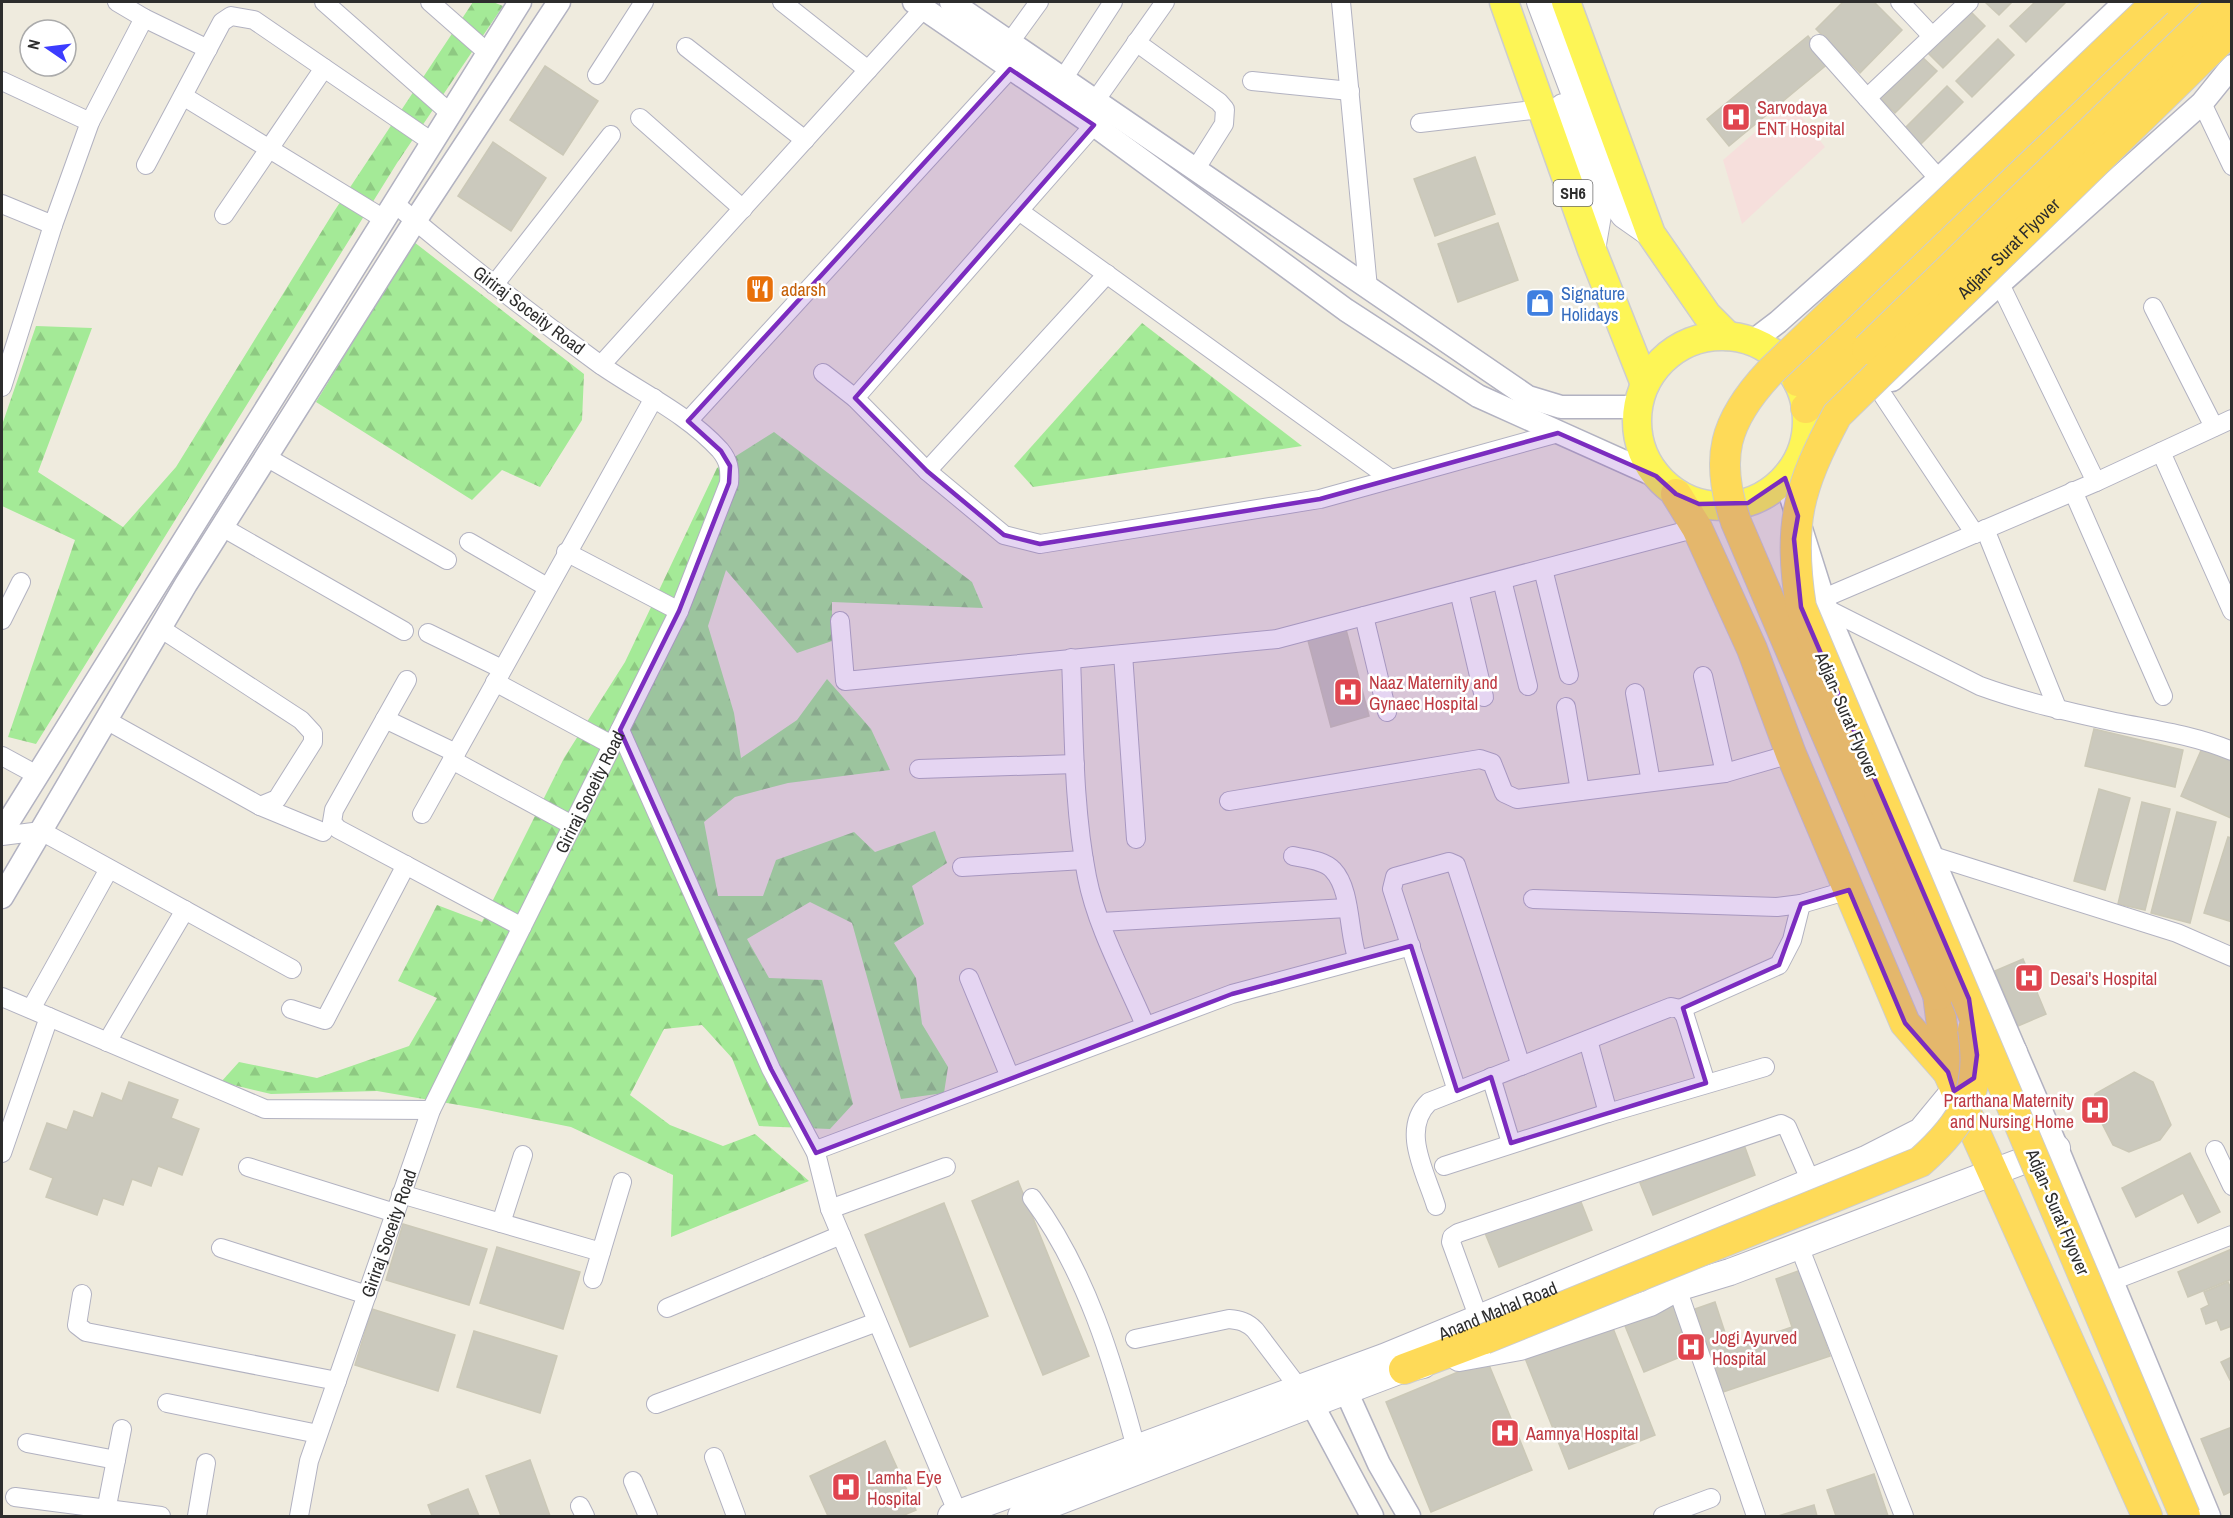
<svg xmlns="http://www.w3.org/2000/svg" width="2233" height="1518" font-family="'Archivo Narrow',sans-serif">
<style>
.medical{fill:#f6dfdc}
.forest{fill:url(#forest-firs)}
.building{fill:#cbc9bd;stroke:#cbc8b7;stroke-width:1.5}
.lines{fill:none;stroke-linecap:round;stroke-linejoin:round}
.minor-casing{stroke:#b2b2c1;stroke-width:20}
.tertiary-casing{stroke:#b2b2c1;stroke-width:25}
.secondary-casing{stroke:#b2b2c1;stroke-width:28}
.primary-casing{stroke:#cdcdcd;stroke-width:31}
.trunk-casing{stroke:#cdcdcd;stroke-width:32}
.minor{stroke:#fff;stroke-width:18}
.tertiary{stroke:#fff;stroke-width:22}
.secondary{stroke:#fff;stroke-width:26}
.primary{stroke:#fdf556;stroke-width:28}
.trunk{stroke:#feda58;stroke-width:30}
.trunk-bridge-casing{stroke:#cdcdcd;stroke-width:32;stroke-linecap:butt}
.trunk-bridge{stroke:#feda58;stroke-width:30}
.marked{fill:#7b2cbf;fill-opacity:0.2;stroke:#7b2cbf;stroke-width:4.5;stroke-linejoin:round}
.labels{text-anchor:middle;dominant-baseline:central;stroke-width:5;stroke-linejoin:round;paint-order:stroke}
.shield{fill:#fff;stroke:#6c6c6c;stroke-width:1.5}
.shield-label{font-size:16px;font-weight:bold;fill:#2d2d2d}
.health-label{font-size:18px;fill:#be3a42;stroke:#fff;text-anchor:start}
.street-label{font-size:18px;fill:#2d2d2d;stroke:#fff}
.food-label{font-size:18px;fill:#c56008;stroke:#fff;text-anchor:start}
.shop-label{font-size:18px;fill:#366cbe;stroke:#fff;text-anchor:start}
</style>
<defs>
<pattern id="forest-firs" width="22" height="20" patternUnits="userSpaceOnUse" patternTransform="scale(1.5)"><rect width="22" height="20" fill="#a4ea97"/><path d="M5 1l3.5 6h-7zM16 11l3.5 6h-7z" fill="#8ec982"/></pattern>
</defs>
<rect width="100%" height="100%" fill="#efebde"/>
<polygon class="medical" points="1790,102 1825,147 1742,224 1723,160"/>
<g class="forest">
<polygon points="473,2 493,2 503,6 397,163 36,744 8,737 75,540 2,506 2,425 36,326 92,328 38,472 123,527 176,467 333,213"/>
<polygon points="414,242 584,374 582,420 540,487 502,470 472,500 316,402"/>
<polygon points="1142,323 1302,446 1033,487 1014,466"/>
<polygon points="774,432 972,582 983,608 832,602 832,641 797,653 726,570 708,626 734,713 741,758 797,720 827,679 871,729 890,770 788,783 735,797 704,822 718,896 763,896 776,860 854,832 875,852 935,831 947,863 912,886 924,924 894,943 916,978 922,1024 948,1067 944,1093 901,1099 852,923 810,902 747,939 769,978 822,980 853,1104 830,1129 759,1126 732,1058 702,1025 664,1029 630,1095 670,1125 723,1146 755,1134 809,1181 671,1237 673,1175 571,1127 482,1109 377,1091 271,1094 221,1082 239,1062 317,1078 409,1046 437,998 398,981 437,905 482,922 564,758 625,662 717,468"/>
</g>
<g class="building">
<polygon points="1843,2 1874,2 1902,30 1860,73 1816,29"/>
<polygon points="1985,2 2012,2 1999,15"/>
<polygon points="2035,2 2066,2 2026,42 2010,26"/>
<polygon points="1969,10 1985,26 1943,68 1927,52"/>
<polygon points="1808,36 1829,63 1729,146 1707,119"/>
<polygon points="1998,39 2014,55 1972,97 1956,81"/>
<polygon points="1920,55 1937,71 1895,113 1879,97"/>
<polygon points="545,66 598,101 563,155 510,120"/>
<polygon points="1947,86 1963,102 1921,144 1905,128"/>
<polygon points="493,142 546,178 511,231 458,196"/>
<polygon points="1475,157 1495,214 1435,236 1414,179"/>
<polygon points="1498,223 1518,280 1458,302 1438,244"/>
<polygon points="1344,622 1369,716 1331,727 1306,633"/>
<polygon points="2094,729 2183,750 2175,787 2085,766"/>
<polygon points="2203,746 2232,759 2231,818 2181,796"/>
<polygon points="2099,789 2130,798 2105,890 2074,881"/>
<polygon points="2142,802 2170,809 2145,910 2118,904"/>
<polygon points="2177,812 2216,822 2190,923 2151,913"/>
<polygon points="2228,837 2232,838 2232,922 2204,913"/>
<polygon points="2023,959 2046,1014 2018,1026 1995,971"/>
<polygon points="2134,1072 2153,1082 2171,1125 2160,1140 2129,1152 2113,1145 2093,1106 2095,1094"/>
<polygon points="129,1082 178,1100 171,1118 199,1129 182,1175 158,1166 151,1186 132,1179 123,1205 103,1198 97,1215 46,1197 53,1178 30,1169 47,1123 67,1130 74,1111 93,1118 102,1093 122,1101"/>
<polygon points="1743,1142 1755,1175 1653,1215 1640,1183"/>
<polygon points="2190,1153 2220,1212 2198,1223 2183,1193 2136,1217 2122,1188"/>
<polygon points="1018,1181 1089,1356 1043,1375 972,1201"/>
<polygon points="1579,1197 1592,1230 1499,1267 1485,1233"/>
<polygon points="944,1203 988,1316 910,1347 865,1235"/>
<polygon points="403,1224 487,1249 469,1305 386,1280"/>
<polygon points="497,1247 580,1272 563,1329 480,1303"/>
<polygon points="2232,1249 2232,1279 2188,1297 2178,1272"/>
<polygon points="1801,1270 1830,1356 1723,1392 1695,1309 1715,1302 1730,1348 1792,1327 1776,1279"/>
<polygon points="2228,1282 2232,1291 2232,1326 2221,1330 2217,1320 2206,1324 2201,1309 2209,1305 2204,1292"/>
<polygon points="1676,1299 1697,1350 1644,1372 1623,1321"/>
<polygon points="372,1309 455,1335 438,1391 355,1365"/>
<polygon points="1609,1318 1655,1435 1569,1469 1523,1353"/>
<polygon points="474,1331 557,1356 540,1413 457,1387"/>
<polygon points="2232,1357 2232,1379 2230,1380 2221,1362"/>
<polygon points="1487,1360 1532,1470 1431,1512 1386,1402"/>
<polygon points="2232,1427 2232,1491 2224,1495 2201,1439"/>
<polygon points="885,1441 916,1510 902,1516 828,1516 810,1476"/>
<polygon points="530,1460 550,1516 501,1516 486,1476"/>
<polygon points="1874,1474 1888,1516 1836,1516 1827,1490"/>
<polygon points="468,1489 479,1516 432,1516 428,1505"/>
<polygon points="1814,1505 1817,1516 1778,1516"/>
</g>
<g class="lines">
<g class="minor-casing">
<g id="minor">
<polyline points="324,2 450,113"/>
<polyline points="430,2 488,53"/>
<polyline points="782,2 868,70"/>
<polyline points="1341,2 1368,288"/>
<polyline points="1900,2 1932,36"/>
<polyline points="144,18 208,49"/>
<polyline points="1010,42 1039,2"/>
<polyline points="1136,42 1219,102 1225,109 1224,124 1195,170"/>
<polyline points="1819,44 1939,179"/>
<polyline points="686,47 805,140"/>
<polyline points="597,75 644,2"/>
<polyline points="1063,79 1113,2"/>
<polyline points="2,81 90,122 144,18 117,2"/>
<polyline points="1252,81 1350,91"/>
<polyline points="183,96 384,219"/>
<polyline points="1867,98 1969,2"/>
<polyline points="1095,101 1165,2"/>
<polyline points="2202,103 2232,166"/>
<polyline points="640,118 743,209"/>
<polyline points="1420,123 1541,109"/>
<polyline points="146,165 222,22 231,16 254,20 432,142"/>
<polyline points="2,204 53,225 90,122"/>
<polyline points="1019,211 1391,479"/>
<polyline points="224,215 324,68"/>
<polyline points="2000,284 2096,482"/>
<polyline points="494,285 611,135"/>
<polyline points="2153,307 2214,427"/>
<polyline points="601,365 924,8"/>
<polyline points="823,373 855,398 927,471 1004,535 1040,544 1320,499 1558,433"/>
<polyline points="2,387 53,225"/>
<polyline points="1880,391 1975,534"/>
<polyline points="855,398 1094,125"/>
<polyline points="688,421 1010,69"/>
<polyline points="2161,452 2232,611"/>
<polyline points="266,457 447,560"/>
<polyline points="927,471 1107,274"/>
<polyline points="2073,491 2163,696"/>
<polyline points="222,527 404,631"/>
<polyline points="1985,529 2058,710"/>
<polyline points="469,542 547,587"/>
<polyline points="566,552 679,611"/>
<polyline points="1543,569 1569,675"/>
<polyline points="1502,580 1528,686"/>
<polyline points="1459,591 1484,697"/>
<polyline points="1824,598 2096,482 2232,419"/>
<path d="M1827,609L1980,686C2024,702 2069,712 2115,722C2155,730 2194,735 2232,751"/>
<polyline points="1364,616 1387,712"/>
<polyline points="2,620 21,582"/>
<polyline points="840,621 845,681 1277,639 1697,528"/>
<polyline points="428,633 502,669"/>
<polyline points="1123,654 1136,839"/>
<path d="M1071,658C1074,731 1073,806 1087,877C1097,928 1125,978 1145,1025"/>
<polyline points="1703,676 1725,773"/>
<polyline points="407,680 334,810 332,822 338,829 522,927"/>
<polyline points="495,682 612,745"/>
<polyline points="1635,693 1651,782"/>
<polyline points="1566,707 1580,791"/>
<polyline points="385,719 456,753"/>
<polyline points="106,720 260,806 277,799 313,742 313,733 301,720 160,628"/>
<polyline points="620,730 771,1069 816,1153 830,1209 959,1516"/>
<polyline points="2,756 37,775"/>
<polyline points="452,760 572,825"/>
<polyline points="919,769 1075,764"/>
<polyline points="1229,801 1480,759 1492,763 1504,793 1517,799 1725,773 1791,754"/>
<polyline points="260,806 323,832"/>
<polyline points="422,814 654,398"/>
<polyline points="2,836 41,831 292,969"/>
<polyline points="1930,855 2177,933 2232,957"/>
<path d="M1293,856C1306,859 1324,860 1333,870C1352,890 1348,935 1358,960"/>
<polyline points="962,867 1084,860"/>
<polyline points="1533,899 1777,907 1801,904 1849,890"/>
<polyline points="1101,922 1347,908"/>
<polyline points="969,978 1010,1077"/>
<polyline points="2,997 265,1109 431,1110"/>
<polyline points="31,1009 109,869"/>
<polyline points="291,1009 325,1020 406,865"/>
<polyline points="1680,1009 1779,965 1792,940 1801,904"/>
<polyline points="1588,1040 1608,1113"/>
<polyline points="107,1042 185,910"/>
<polyline points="1491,1077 1511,1143"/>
<polyline points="1457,1091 1392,889 1395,877 1449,862 1456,865 1521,1066"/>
<polyline points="2215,1150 2232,1186"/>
<polyline points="2,1153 49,1017"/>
<polyline points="816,1153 819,1149 1232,994 1411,946"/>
<polyline points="1444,1166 1608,1113 1765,1067"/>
<polyline points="248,1167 395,1213"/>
<polyline points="401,1194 601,1252 622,1182"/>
<path d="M1032,1198C1086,1271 1113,1361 1136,1448"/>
<path d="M1436,1206C1426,1173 1400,1130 1429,1102L1671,1007L1680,1009L1685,1016L1706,1083"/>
<polyline points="830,1209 946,1167"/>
<polyline points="501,1223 523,1155"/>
<polyline points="1799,1246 1904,1516"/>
<polyline points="221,1248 367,1295"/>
<polyline points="593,1279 601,1252"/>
<polyline points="2112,1281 2232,1235"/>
<polyline points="1677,1288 1756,1516"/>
<polyline points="82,1294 77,1325 86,1332 337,1381"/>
<polyline points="667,1308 841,1235"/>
<polyline points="1479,1319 1451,1242 1452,1237 1458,1233 1781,1124 1787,1127 1811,1182"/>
<path d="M1135,1339L1229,1319C1240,1320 1247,1322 1255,1330L1299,1388"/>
<polyline points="167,1403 318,1434"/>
<polyline points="656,1404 877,1322"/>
<polyline points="27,1443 116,1460"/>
<polyline points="714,1457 736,1516"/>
<polyline points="633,1481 648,1516"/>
<polyline points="15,1497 161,1516"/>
<polyline points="580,1506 585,1516"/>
<polyline points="105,1516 122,1429"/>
<polyline points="197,1516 206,1463"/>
<path id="s1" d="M299,1516L309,1461L431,1110L679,611L729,483C730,469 729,461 720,450C685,412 639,392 598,363C528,312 460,259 394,203"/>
<polyline points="1663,1516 1711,1498"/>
</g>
</g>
<g class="tertiary-casing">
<g id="tertiary">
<polyline points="914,2 1094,125 1346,310 1478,396 1656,476"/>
<polyline points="951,2 1528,397 1561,407 1638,407"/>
<polyline points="1753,341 1778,322 1939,179 2125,2"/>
<polyline points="1892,380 2202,103 2232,66"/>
<polyline points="1785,478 1828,614 2057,1148 2209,1516"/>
<polyline points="2,832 520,2"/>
<polyline points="2,897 186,584 415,221 559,2"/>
<polyline points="1346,1391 1379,1464 1409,1516"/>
<polyline points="1312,1404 1372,1516"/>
</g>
</g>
<g class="secondary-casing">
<g id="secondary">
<polyline points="1540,2 1616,204 1624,215 1651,234"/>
<polyline points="1563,107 1598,215 1592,250"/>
<polyline points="1459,1358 1520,1347 1650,1303 1677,1288 1730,1272 2057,1148"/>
<path id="s2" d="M951,1516L1384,1357L1866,1159L1921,1131L1954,1091L2014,1052"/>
<polyline points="1021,1516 1346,1391 1404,1369 1423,1365"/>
</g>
</g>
<g class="primary-casing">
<g id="primary">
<polyline points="1504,2 1592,250 1645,384"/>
<polyline points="1566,2 1651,234 1707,315 1728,336"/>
<circle cx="1722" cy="421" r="85"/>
</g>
</g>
<g class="trunk-casing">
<g id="trunk">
<polyline points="1798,381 2193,2"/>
<polyline points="1806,408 1867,349"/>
<polyline points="1676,494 1697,528 1752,649 1791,754 1905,1023 1948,1072 2147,1516"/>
<polyline points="1938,995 1948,1072"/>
<polyline points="1404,1369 1484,1339"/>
</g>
</g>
<use href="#minor" class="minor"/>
<use href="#tertiary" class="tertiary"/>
<use href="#secondary" class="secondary"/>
<use href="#primary" class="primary"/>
<use href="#trunk" class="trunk"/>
<g class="trunk-bridge-casing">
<g id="trunk-bridge">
<polyline points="1867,349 2224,2"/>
<path d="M1938,995L1736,522C1714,458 1724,421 1770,372L2157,2"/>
<path d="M1484,1339L1920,1162C1965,1122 1983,1090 1973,1029"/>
<path id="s3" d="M2185,1516L1801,607C1788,524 1798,488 1837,415L2232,29"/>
</g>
</g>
<use href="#trunk-bridge" class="trunk-bridge"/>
</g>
<path class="marked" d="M1010,69L1094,125L855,398L927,471L1004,535L1040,544L1320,499L1558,433L1656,476L1676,494L1699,504L1748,503L1785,478L1798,516L1794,539L1801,607L1969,999L1977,1055L1974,1078L1954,1091L1948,1072L1905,1023L1849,890L1801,904L1779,965L1683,1008L1706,1083L1511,1143L1491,1077L1457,1091L1411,946L1232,994L816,1153L771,1069L620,730L679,611L729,483L730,466L721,451L688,421Z"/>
<defs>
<g id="hospital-square" transform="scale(1.5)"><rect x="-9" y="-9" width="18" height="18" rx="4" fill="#e0444e" stroke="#fff"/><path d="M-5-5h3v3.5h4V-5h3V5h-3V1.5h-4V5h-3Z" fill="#fff"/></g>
<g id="restaurant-square" transform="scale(1.5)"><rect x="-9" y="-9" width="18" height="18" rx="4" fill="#e8710a" stroke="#fff"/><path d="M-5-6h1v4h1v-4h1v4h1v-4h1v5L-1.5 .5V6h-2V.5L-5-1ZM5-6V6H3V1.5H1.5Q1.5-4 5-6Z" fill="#fff"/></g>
<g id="shop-square" transform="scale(1.5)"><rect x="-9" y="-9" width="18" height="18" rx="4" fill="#3f7fe0" stroke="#fff"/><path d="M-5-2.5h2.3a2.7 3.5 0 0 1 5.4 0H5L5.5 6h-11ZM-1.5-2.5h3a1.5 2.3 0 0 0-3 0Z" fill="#fff"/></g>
</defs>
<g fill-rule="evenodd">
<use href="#hospital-square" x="1736" y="117"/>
<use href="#restaurant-square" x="760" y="289"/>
<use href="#shop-square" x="1540" y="303"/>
<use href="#hospital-square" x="1348" y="692"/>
<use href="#hospital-square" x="2029" y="978"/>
<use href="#hospital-square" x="2095" y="1110"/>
<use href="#hospital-square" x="1691" y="1347"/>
<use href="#hospital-square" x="1505" y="1433"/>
<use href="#hospital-square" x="846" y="1487"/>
</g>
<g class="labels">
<rect class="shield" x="1553.5" y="180" width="39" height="26" rx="4.5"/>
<g class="shield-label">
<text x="1573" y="193">SH6</text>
</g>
<g class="health-label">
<text x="1757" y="107">Sarvodaya<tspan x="1757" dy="21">ENT Hospital</tspan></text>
<text x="1369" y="682">Naaz Maternity and<tspan x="1369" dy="21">Gynaec Hospital</tspan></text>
<text x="2050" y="978">Desai's Hospital</text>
<text x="2074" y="1100" text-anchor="end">Prarthana Maternity<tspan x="2074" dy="21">and Nursing Home</tspan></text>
<text x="1712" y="1337">Jogi Ayurved<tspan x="1712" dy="21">Hospital</tspan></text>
<text x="1526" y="1433">Aamnya Hospital</text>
<text x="867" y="1477">Lamha Eye<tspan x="867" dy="21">Hospital</tspan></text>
</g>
<g class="street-label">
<text stroke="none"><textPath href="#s3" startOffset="1426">Adjan- Surat Flyover</textPath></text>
<text transform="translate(529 310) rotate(37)">Giriraj Soceity Road</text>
<text transform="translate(1847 715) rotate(67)">Adjan- Surat Flyover</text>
<text stroke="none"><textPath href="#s1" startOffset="783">Giriraj Soceity Road</textPath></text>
<text transform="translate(2058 1212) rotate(67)">Adjan- Surat Flyover</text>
<text stroke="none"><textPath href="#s1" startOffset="297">Giriraj Soceity Road</textPath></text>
<text stroke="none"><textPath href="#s2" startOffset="584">Anand Mahal Road</textPath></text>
</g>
<g class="food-label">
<text x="781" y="289">adarsh</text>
</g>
<g class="shop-label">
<text x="1561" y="293">Signature<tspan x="1561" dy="21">Holidays</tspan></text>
</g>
</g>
<rect width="2233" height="1518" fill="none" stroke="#2d2d2d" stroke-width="6"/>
<g transform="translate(48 48) rotate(284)"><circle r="28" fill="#ffffff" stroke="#ababab" stroke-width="1.5"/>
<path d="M0-4.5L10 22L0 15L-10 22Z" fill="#3c3cff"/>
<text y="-9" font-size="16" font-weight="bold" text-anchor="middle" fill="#2d2d2d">N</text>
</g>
</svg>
